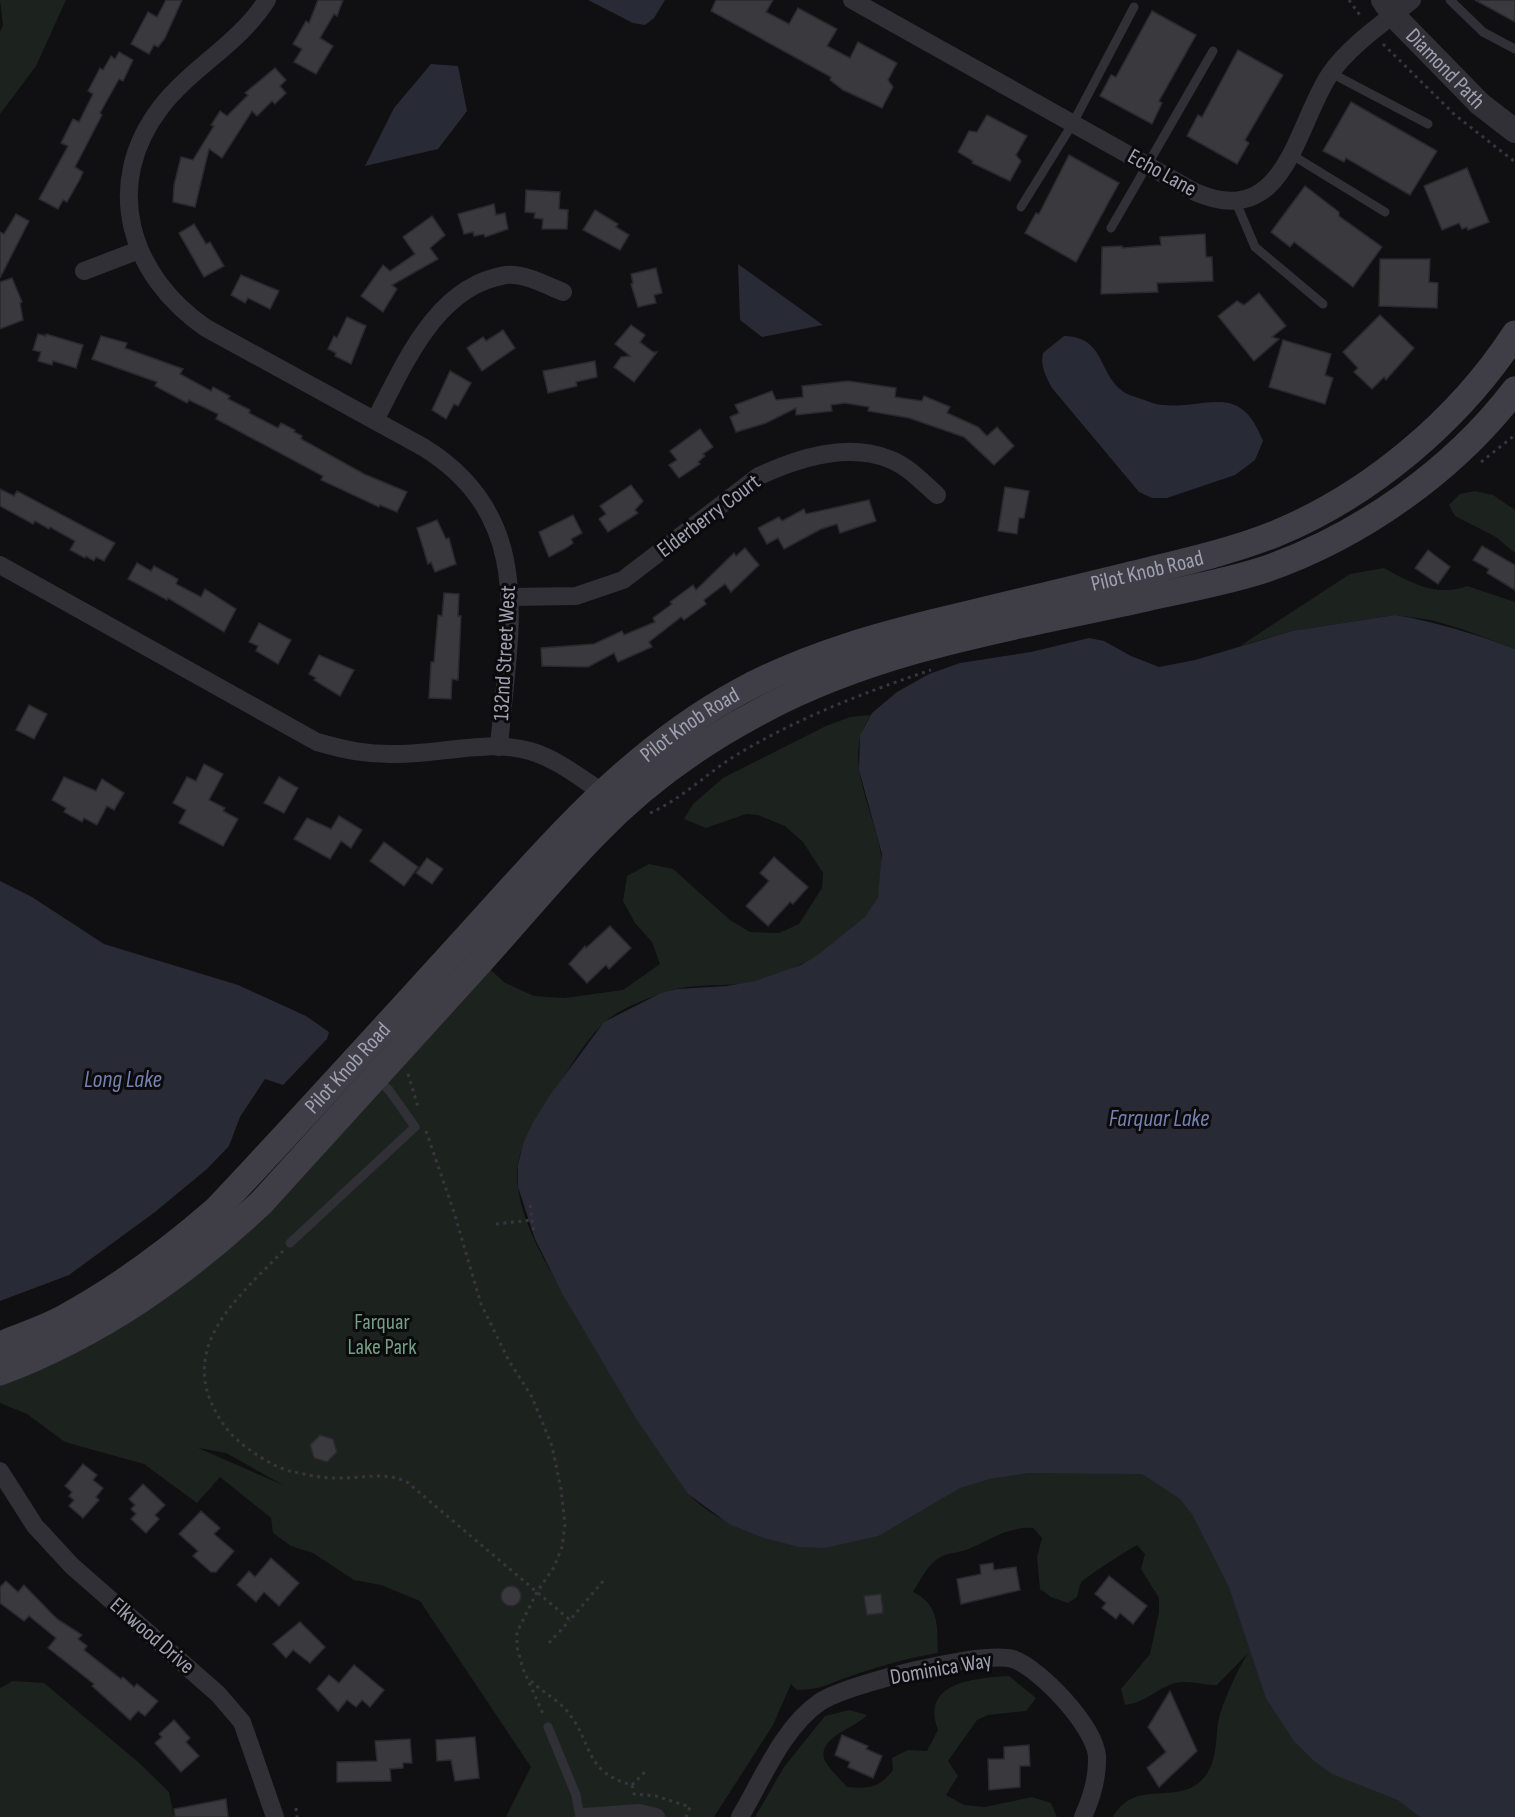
<svg xmlns="http://www.w3.org/2000/svg" width="1515" height="1817" font-family="'Sofia Sans Condensed',sans-serif">
<style>
.green{fill:#1c231f;fill-rule:evenodd}
.water{fill:#282b36}
.building{fill:#3a393e;stroke:#2a292d;stroke-width:1.5}
.lines{fill:none;stroke-linecap:round;stroke-linejoin:round}
.path{stroke:#37363d;stroke-width:3;stroke-dasharray:3 4.5;stroke-linecap:butt}
.service{stroke:#313036;stroke-width:9}
.minor{stroke:#313036;stroke-width:18}
.tertiary{stroke:#313036;stroke-width:24}
.secondary{stroke:#3f3e46;stroke-width:27}
.labels{text-anchor:middle;dominant-baseline:central;stroke-width:6;stroke-linejoin:round;paint-order:stroke}
.street-label{font-size:22px;fill:#a0a0b2;stroke:#0b0a0c}
.park-label{font-size:22px;fill:#759f86;stroke:#0b0a0c}
.water-label{font-size:24px;font-style:italic;fill:#7480b0;stroke:#0b0a0c}
</style>
<rect width="100%" height="100%" fill="#100f11"/>
<g class="green">
<polygon points="0,0 66,0 36,66 0,114 0,32 3,25"/>
<polygon points="1475,491 1493,495 1515,510 1515,553 1496,537 1455,516 1449,505 1460,494"/>
<path d="M1384,568C1411,583 1438,598 1467,586L1515,602V649L1462,629L1431,620L1395,615L1292,631L1240,646L1350,574Z"/>
<path d="M871,715C826,776 918,856 866,916C839,947 787,977 746,983C722,987 692,983 669,991C649,998 619,1008 604,1023C581,1044 558,1087 542,1115C535,1125 526,1137 522,1148C518,1160 516,1174 518,1187C523,1233 563,1292 587,1331C610,1368 632,1404 655,1440C665,1457 675,1476 687,1492C699,1507 725,1522 742,1529L980,1458L1167,1466L1511,1817H1113C1135,1778 1175,1806 1202,1780C1221,1760 1213,1734 1221,1711C1228,1691 1237,1671 1248,1653L1217,1685C1202,1685 1183,1678 1169,1685C1153,1692 1143,1703 1125,1705L1121,1689L1150,1654L1159,1612V1598L1141,1569L1145,1554L1137,1545C1131,1548 1082,1579 1081,1583C1079,1587 1078,1593 1077,1597L1068,1603L1051,1597L1040,1589L1037,1557L1042,1538L1033,1528C1010,1526 991,1539 971,1548C961,1553 948,1552 939,1558C927,1565 920,1581 913,1592C940,1605 937,1626 938,1653C908,1658 879,1666 851,1676C826,1684 825,1689 797,1690L791,1684L773,1725L714,1817H506L531,1767L420,1601L381,1585L354,1580L313,1553L291,1546L273,1533L271,1518L220,1477L197,1503L144,1464L65,1442L27,1414L0,1403V1372L185,1270L481,961L505,983L534,996L564,998L623,990L660,964L652,942L635,923L623,901L627,876L649,864L673,869L730,920L750,932L779,933L799,924L822,888L823,873L803,842L785,826L758,815L746,814L706,828L684,819L693,804L723,778L826,726L850,717ZM198,1448L226,1453L283,1485Z"/>
<path d="M1009,1676L1036,1698L1026,1711L988,1715L977,1720L948,1761L958,1776L946,1795L964,1805L985,1807L1032,1797L1051,1803L1057,1817H755L784,1767L825,1716L849,1710L867,1715C856,1728 815,1738 825,1761C830,1770 840,1779 847,1787C869,1789 879,1788 893,1770L892,1758L908,1750L927,1751L938,1730C920,1682 975,1678 1009,1676Z"/>
<polygon points="13,1681 44,1683 138,1762 169,1792 174,1817 0,1817 0,1688"/>
</g>
<g class="water">
<polygon points="588,0 665,0 654,18 645,25 633,23"/>
<polygon points="431,64 458,66 467,111 438,149 365,166 394,108"/>
<polygon points="738,264 823,325 762,337 740,320"/>
<path d="M1064,336C1104,337 1098,370 1120,389C1126,395 1134,396 1141,399C1148,401 1156,405 1163,405C1208,409 1240,381 1263,441L1255,460L1235,475L1167,498H1152L1139,492L1052,388C1046,376 1040,367 1043,353Z"/>
<path d="M1395,615C1437,622 1475,634 1515,649V1817H1420L1398,1800L1332,1774L1313,1760L1294,1741L1266,1698L1229,1587L1192,1514L1180,1499L1142,1474L1028,1473L989,1479L960,1488L878,1536L825,1548L799,1547L764,1538L729,1524L688,1494L637,1420L562,1293L535,1239L518,1187V1165L523,1144L532,1124L551,1094L604,1022L661,993L677,989L727,986L755,981L801,965L819,954L865,917L878,897L882,854L859,770L860,735L872,713L897,692L929,674L960,663L1031,652L1089,638L1104,641L1131,656L1159,667L1195,660L1292,631Z"/>
<polygon points="0,881 32,897 104,944 238,985 306,1016 329,1032 327,1039 283,1085 265,1079 240,1117 229,1146 207,1169 155,1212 69,1275 0,1301"/>
</g>
<g class="building">
<polygon points="166,0 182,0 165,38 158,47 154,45 149,54 131,44 148,12 157,17"/>
<polygon points="318,0 343,0 337,16 334,14 320,38 333,46 316,74 294,62 302,49 293,44 306,21 309,23"/>
<polygon points="716,0 773,0 766,12 789,24 798,8 837,29 827,46 850,58 858,42 897,63 888,80 893,87 882,108 843,90 830,80 831,77 711,11"/>
<polygon points="1475,0 1515,0 1515,22"/>
<polygon points="1152,11 1196,35 1159,101 1162,103 1152,124 1100,96 1111,75 1116,77"/>
<polygon points="1238,50 1283,75 1245,140 1249,143 1237,164 1187,136 1198,115 1202,117"/>
<polygon points="119,52 133,60 123,81 119,79 100,113 102,115 75,167 83,172 80,179 67,202 63,200 58,209 39,199 68,146 61,143 73,119 79,122 93,94 88,91 100,68 103,70 111,56 115,59"/>
<polygon points="275,68 286,80 280,86 286,93 275,104 272,101 257,116 252,111 222,158 209,149 195,207 173,202 174,185 181,157 193,160 214,126 211,125 220,111 227,116 248,95 245,93"/>
<polygon points="1351,102 1437,151 1410,195 1346,158 1344,162 1323,151"/>
<polygon points="987,115 1027,136 1016,155 1021,161 1010,181 972,163 973,161 958,152 969,131 977,132"/>
<polygon points="1069,155 1119,183 1076,262 1025,233 1036,213 1039,214"/>
<polygon points="1467,168 1489,222 1468,230 1467,227 1462,229 1459,223 1442,230 1424,186"/>
<polygon points="1305,186 1339,212 1339,216 1382,247 1353,287 1294,242 1290,247 1271,232"/>
<polygon points="526,190 560,192 559,209 568,210 567,229 542,229 543,219 534,218 535,213 525,212"/>
<polygon points="494,204 496,215 505,213 508,229 485,237 484,234 474,236 473,232 464,234 458,214"/>
<polygon points="595,210 618,224 616,227 629,235 620,250 583,230"/>
<polygon points="16,214 29,221 0,278 0,232 4,234"/>
<polygon points="432,216 445,235 430,248 438,259 392,285 397,289 383,312 361,296 383,265 390,271 415,254 403,237"/>
<polygon points="194,224 206,244 210,242 224,266 204,277 179,233"/>
<polygon points="1205,234 1206,257 1212,257 1213,281 1157,283 1158,292 1101,294 1102,247 1122,246 1122,248 1161,245 1160,237"/>
<polygon points="1380,259 1430,259 1429,282 1438,283 1437,308 1379,306"/>
<polygon points="656,268 662,293 654,295 656,303 638,307 631,284 633,283 631,274"/>
<polygon points="241,275 279,291 270,309 248,298 245,303 231,295"/>
<polygon points="12,278 22,302 20,303 23,320 0,329 0,282"/>
<polygon points="1259,293 1286,326 1272,337 1279,339 1254,361 1218,316 1237,301 1244,305"/>
<polygon points="1380,315 1414,348 1386,380 1384,377 1372,389 1354,372 1358,368 1343,352"/>
<polygon points="347,317 366,326 351,364 335,356 336,353 328,349 334,336 337,338"/>
<polygon points="631,325 645,335 640,342 653,352 657,352 634,382 614,367 621,357 630,356 615,344"/>
<polygon points="503,330 515,348 482,371 467,348 483,337 486,341"/>
<polygon points="38,334 46,336 46,334 83,345 76,368 53,361 52,365 38,361 41,352 33,350"/>
<polygon points="101,336 127,343 125,348 183,369 180,374 211,391 213,387 230,396 228,399 250,410 249,413 278,428 281,423 295,430 294,432 302,436 301,439 364,474 407,492 397,512 380,505 379,507 321,480 323,476 216,419 218,414 189,400 187,403 155,386 157,382 92,359"/>
<polygon points="1283,340 1331,354 1325,375 1333,378 1325,404 1269,387"/>
<polygon points="595,361 597,377 576,382 577,386 548,393 543,371"/>
<polygon points="450,371 471,383 458,406 454,404 446,419 432,410"/>
<polygon points="848,381 896,388 895,397 922,401 924,396 950,407 947,413 978,427 987,436 997,427 1014,446 994,465 964,437 909,418 868,411 869,407 845,403 831,405 832,411 796,415 796,408 766,423 736,432 730,417 739,413 735,405 772,391 776,400 803,397 802,386"/>
<polygon points="700,429 713,447 703,454 705,456 698,462 700,464 679,478 669,465 677,460 670,451"/>
<polygon points="631,485 643,501 635,510 638,513 608,532 599,519 606,514 600,506"/>
<polygon points="1005,487 1029,491 1024,518 1019,518 1017,534 998,531"/>
<polygon points="0,489 14,496 17,491 115,543 104,561 96,557 94,561 86,556 85,558 70,550 75,541 50,527 49,529 35,521 33,524 0,506"/>
<polygon points="869,500 876,521 840,533 837,524 821,529 784,549 778,538 767,544 758,528 779,517 782,521 804,509 806,514"/>
<polygon points="573,515 582,533 571,539 573,543 566,548 549,557 539,532"/>
<polygon points="437,520 446,539 449,538 456,564 435,572 431,562 428,564 417,528"/>
<polygon points="1482,546 1515,565 1515,590 1487,573 1489,569 1473,560"/>
<polygon points="745,548 759,565 731,592 725,584 704,600 706,604 684,620 681,617 649,642 652,647 618,662 614,653 588,667 542,666 541,648 594,644 622,631 624,635 655,622 653,618 672,604 670,602 693,585 696,590 734,553 736,556"/>
<polygon points="1428,550 1450,567 1438,584 1415,568"/>
<polygon points="137,563 151,571 154,566 178,579 176,584 201,597 205,589 236,609 224,632 168,598 167,600 128,579"/>
<polygon points="444,593 459,594 458,616 461,616 458,680 452,679 451,699 429,698 431,662 434,662 438,615 442,616"/>
<polygon points="259,623 291,640 278,664 256,651 258,646 249,642"/>
<polygon points="319,655 354,670 340,696 314,680 316,678 309,674"/>
<polygon points="29,705 47,714 34,739 16,730"/>
<polygon points="204,764 223,774 209,800 225,808 223,811 238,819 223,846 179,823 186,810 173,803 187,777 196,781"/>
<polygon points="64,777 96,791 102,779 124,793 114,810 107,806 97,825 84,818 82,822 64,812 66,808 52,800"/>
<polygon points="279,777 298,788 284,813 264,803"/>
<polygon points="339,816 362,830 351,848 341,841 330,859 294,839 307,818 331,829"/>
<polygon points="384,842 418,867 404,886 370,861"/>
<polygon points="774,857 808,887 793,904 790,902 768,926 746,906 769,881 760,873"/>
<polygon points="427,858 443,869 432,884 416,873"/>
<polygon points="610,926 631,948 609,969 606,965 587,983 569,964 585,946 586,948"/>
<polygon points="320,1435 333,1439 337,1452 327,1462 314,1458 310,1445"/>
<polygon points="83,1464 97,1475 93,1480 103,1488 96,1497 99,1500 83,1518 69,1506 74,1500 69,1496 72,1492 65,1486"/>
<polygon points="143,1484 165,1505 155,1515 159,1519 146,1533 131,1519 136,1514 131,1509 135,1505 129,1499"/>
<polygon points="201,1511 220,1528 214,1534 234,1551 216,1572 211,1572 193,1556 198,1551 179,1534"/>
<polygon points="271,1558 299,1583 279,1606 264,1592 256,1602 237,1585 249,1571 255,1577"/>
<polygon points="993,1563 994,1570 1016,1567 1020,1590 961,1604 957,1579 981,1574 980,1565"/>
<polygon points="1109,1576 1147,1606 1133,1624 1120,1613 1116,1619 1102,1608 1106,1603 1095,1594"/>
<polygon points="6,1581 18,1592 24,1585 57,1619 82,1635 78,1639 87,1646 84,1650 121,1679 123,1677 134,1687 137,1684 158,1701 145,1716 138,1711 130,1720 92,1686 94,1684 48,1648 56,1638 29,1616 24,1621 0,1603 0,1587"/>
<circle cx="511" cy="1596" r="10"/>
<polygon points="881,1594 883,1613 867,1615 864,1596"/>
<polygon points="300,1622 325,1647 310,1663 293,1650 286,1658 273,1644"/>
<polygon points="354,1665 384,1690 370,1707 362,1700 356,1707 347,1700 338,1711 317,1689 329,1675 339,1683"/>
<polygon points="1170,1691 1197,1751 1159,1787 1147,1768 1166,1752 1148,1727"/>
<polygon points="174,1720 190,1738 186,1742 199,1756 181,1772 155,1743 162,1737 159,1734"/>
<polygon points="842,1735 868,1746 866,1749 882,1756 873,1778 848,1767 850,1762 835,1755"/>
<polygon points="475,1737 479,1778 455,1781 451,1760 437,1761 436,1740"/>
<polygon points="410,1739 412,1763 403,1763 403,1768 390,1769 391,1781 337,1782 337,1762 377,1761 375,1741"/>
<polygon points="1029,1745 1030,1766 1020,1766 1020,1787 989,1790 988,1759 1004,1759 1004,1747"/>
<polygon points="226,1799 228,1817 175,1817 174,1809"/>
</g>
<g class="lines">
<g class="path">
<polyline points="1349,0 1362,18"/>
<polyline points="1383,44 1455,115 1515,162"/>
<polyline points="1481,462 1515,435"/>
<path d="M650,813C682,799 708,772 738,754C798,718 865,692 931,670"/>
<polyline points="408,1074 419,1110"/>
<polyline points="426,1131 454,1212 481,1304 509,1361 532,1397 552,1446 561,1489 565,1524 562,1547 554,1567 537,1592 517,1632 517,1647 523,1669 544,1716"/>
<polyline points="530,1205 534,1235"/>
<polyline points="496,1224 532,1220"/>
<path d="M283,1251C232,1303 171,1353 226,1428C238,1444 274,1469 294,1472C308,1475 322,1478 335,1478C360,1479 384,1471 407,1482L570,1620L604,1580"/>
<polyline points="549,1643 570,1620"/>
<path d="M531,1681C542,1692 557,1699 567,1711C594,1744 583,1772 632,1785L634,1794L656,1796L690,1807L686,1817"/>
<polyline points="632,1785 646,1771"/>
<polyline points="296,1808 297,1817"/>
</g>
<g class="service">
<polyline points="1450,0 1483,32 1515,49"/>
<polyline points="1331,73 1428,124"/>
<polyline points="1292,155 1385,212"/>
<polyline points="1235,200 1255,247 1323,304"/>
<polyline points="1021,207 1073,123 1134,7"/>
<polyline points="1111,228 1213,51"/>
<polyline points="290,1243 415,1127 389,1090 376,1079"/>
<polyline points="548,1727 576,1795 580,1817"/>
</g>
<g class="minor">
<path d="M267,0C239,44 192,67 161,107C101,185 130,276 206,328L423,447C540,519 508,632 499,747"/>
<path d="M852,0L1195,192C1286,232 1295,126 1330,74C1350,45 1385,22 1412,0"/>
<polyline points="84,271 139,250"/>
<path d="M375,420C404,366 435,286 506,275C524,273 546,285 563,292"/>
<path d="M0,565L317,742C345,750 368,755 398,754C442,754 487,739 530,751C557,759 579,777 602,792"/>
<path d="M510,597L576,596L623,580L759,476C798,458 847,442 889,459C908,466 922,482 937,495"/>
<polyline points="0,1471 35,1526 72,1566 218,1694 242,1722 275,1817"/>
<polyline points="584,1817 639,1813 656,1817"/>
<path d="M740,1817C762,1780 783,1727 820,1702C847,1684 983,1650 1013,1659C1041,1669 1094,1726 1097,1756C1098,1778 1092,1797 1083,1817"/>
</g>
<path class="tertiary" id="s1" d="M1383,0L1394,16L1480,104L1515,131"/>
<g class="secondary">
<path id="s2" d="M0,1345C21,1336 44,1329 64,1318C119,1288 169,1251 216,1210C301,1120 385,1027 469,935C551,845 630,751 739,692C809,654 884,634 961,616C1016,603 1071,589 1126,576C1176,564 1227,553 1275,534C1370,495 1459,420 1515,334"/>
<path d="M0,1372C100,1334 183,1276 261,1203C334,1123 407,1043 480,962C518,920 554,876 594,835C641,786 700,743 761,711C880,647 1015,627 1146,598C1186,589 1227,582 1266,569C1361,536 1454,470 1515,390"/>
</g>
</g>
<g class="labels">
<g class="street-label">
<text stroke="none"><textPath href="#s1" startOffset="93">Diamond Path</textPath></text>
<text transform="translate(1162 173) rotate(29)">Echo Lane</text>
<text transform="translate(709 516) rotate(-37)">Elderberry Court</text>
<text stroke="none"><textPath href="#s2" startOffset="1422">Pilot Knob Road</textPath></text>
<text transform="translate(505 653) rotate(-87)">132nd Street West</text>
<text stroke="none"><textPath href="#s2" startOffset="936">Pilot Knob Road</textPath></text>
<text stroke="none"><textPath href="#s2" startOffset="450">Pilot Knob Road</textPath></text>
<text transform="translate(152 1636) rotate(41)">Elkwood Drive</text>
<text transform="translate(941 1669) rotate(-10)">Dominica Way</text>
</g>
<g class="park-label">
<text x="382" y="1322">Farquar<tspan x="382" dy="25">Lake Park</tspan></text>
</g>
<g class="water-label">
<text x="123" y="1079">Long Lake</text>
<text x="1159" y="1118">Farquar Lake</text>
</g>
</g>
</svg>
